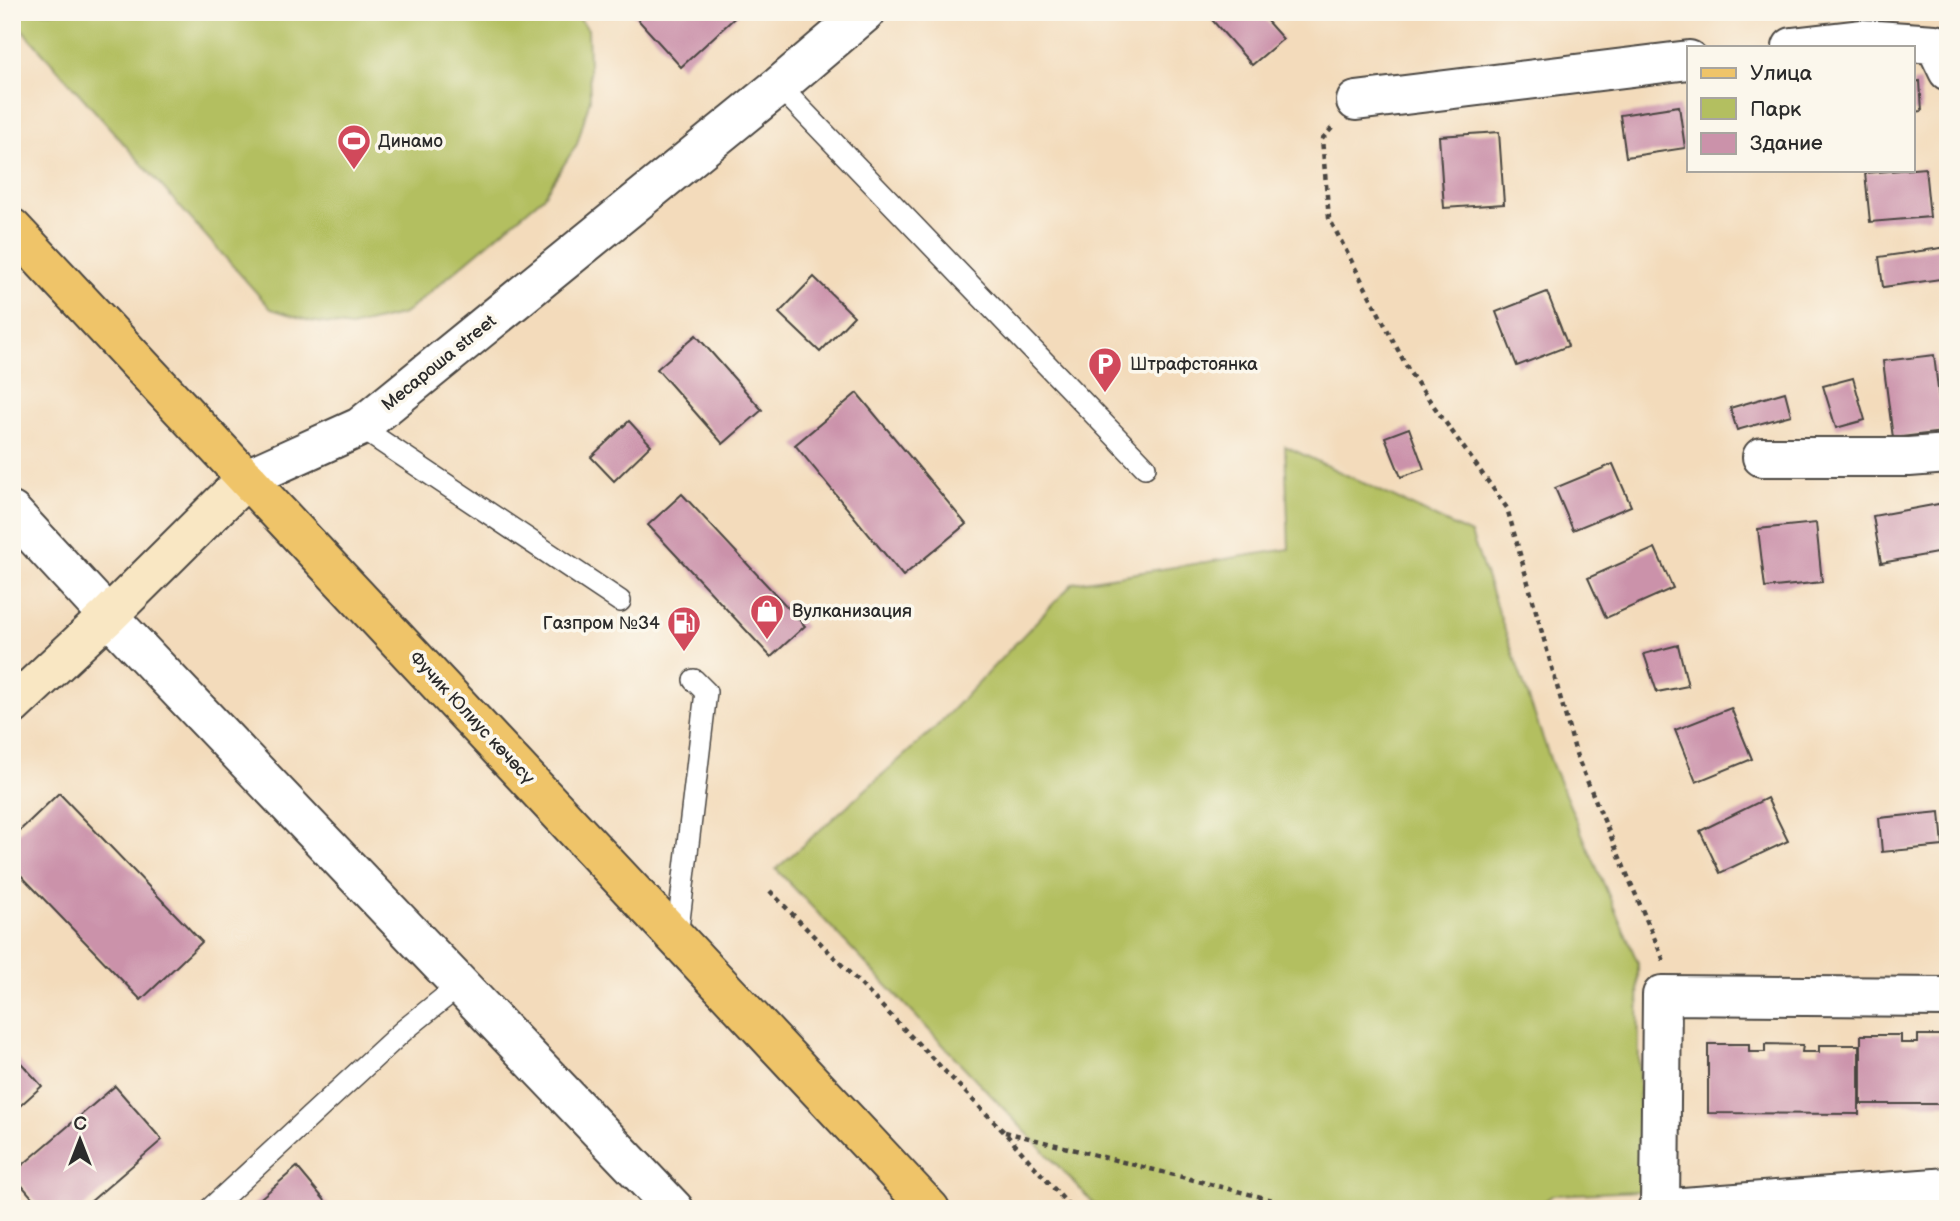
<svg xmlns="http://www.w3.org/2000/svg" width="1960" height="1221" font-family="'Balsamiq Sans',sans-serif">
<style>
.green{fill:#b3bf60;stroke:#6f7546;stroke-width:2}
.building{fill:#cb92aa}
.lines{fill:none;stroke-linecap:round;stroke-linejoin:round}
.lane-casing{stroke:#494541;stroke-width:24}
.street-casing{stroke:#494541;stroke-width:42}
.secondary-casing{stroke:#494541;stroke-width:42}
.primary-casing{stroke:#494541;stroke-width:42}
.path{stroke:#494541;stroke-width:4.5;stroke-dasharray:5 5;stroke-linecap:butt}
.lane{stroke:#fff;stroke-width:21}
.street{stroke:#fff;stroke-width:38}
.secondary{stroke:#f9e7c3;stroke-width:38}
.primary{stroke:#efc469;stroke-width:38}
.labels{text-anchor:middle;dominant-baseline:central;stroke-width:7;stroke-linejoin:round;paint-order:stroke}
.poi-label{font-size:18px;fill:#2b2b2b;stroke:#fbf7ec;text-anchor:start}
.street-label{font-size:18px;fill:#2b2b2b;stroke:#fbf7ec}
</style>
<rect width="100%" height="100%" fill="#fbf7ec"/>
<filter id="ink" filterUnits="userSpaceOnUse"><feTurbulence type="fractalNoise" baseFrequency=".0143" numOctaves="2"/><feDisplacementMap in="SourceGraphic" scale="14" xChannelSelector="R" yChannelSelector="G"/><feConvolveMatrix kernelMatrix="1 2 1 2 8 2 1 2 1" color-interpolation-filters="sRGB"/></filter>
<filter id="wash" filterUnits="userSpaceOnUse"><feTurbulence type="fractalNoise" baseFrequency=".00686" numOctaves="4" result="noise"/><feDisplacementMap in="SourceGraphic" scale="28" xChannelSelector="R" yChannelSelector="G"/><feGaussianBlur stdDeviation="1.57" result="paint"/><feColorMatrix in="noise" values="0 0 0 0 0 0 0 0 0 0 0 0 0 0 0 0 0 1.4 0 .05"/><feComposite in="paint" operator="in"/></filter>
<g filter="url(#wash)">
<rect width="100%" height="100%" fill="#f3dbbb"/>
<g class="green">
<polygon points="12,12 574,12 588,29 590,99 577,144 543,197 404,314 351,327 310,321 271,309 12,18"/>
<polygon points="1285,446 1471,534 1553,767 1638,963 1640,1191 1553,1195 1534,1209 1099,1209 776,869 935,728 1073,583 1289,549"/>
</g>
<g id="blocks">
<g class="building">
<polygon points="631,12 741,12 681,67"/>
<polygon points="1205,12 1259,12 1283,39 1252,65"/>
<polygon points="1920,81 1922,111 1913,112 1913,82"/>
<polygon points="1679,106 1685,148 1626,157 1620,115"/>
<polygon points="1499,132 1504,204 1444,208 1439,136"/>
<polygon points="1925,168 1930,217 1870,222 1865,173"/>
<polygon points="1948,247 1948,278 1883,287 1879,257"/>
<polygon points="814,277 854,316 820,352 779,313"/>
<polygon points="1547,292 1568,346 1517,366 1496,312"/>
<polygon points="696,335 762,410 723,444 657,369"/>
<polygon points="1934,355 1943,432 1893,438 1883,361"/>
<polygon points="1853,378 1865,420 1836,428 1823,386"/>
<polygon points="1785,392 1791,415 1737,430 1730,408"/>
<polygon points="857,393 966,524 903,576 795,445"/>
<polygon points="629,421 651,445 614,481 591,457"/>
<polygon points="1409,428 1424,469 1401,477 1385,437"/>
<polygon points="1613,464 1631,506 1573,530 1555,488"/>
<polygon points="682,494 805,626 771,657 648,525"/>
<polygon points="1944,503 1948,525 1948,551 1881,563 1873,516"/>
<polygon points="1816,523 1822,582 1765,588 1758,529"/>
<polygon points="1655,548 1673,588 1606,618 1588,578"/>
<polygon points="1678,645 1688,686 1657,692 1644,654"/>
<polygon points="1731,708 1752,759 1696,782 1675,730"/>
<polygon points="59,793 202,942 141,1000 12,866 12,838"/>
<polygon points="1767,798 1788,841 1720,873 1700,831"/>
<polygon points="1940,812 1943,846 1882,852 1879,818"/>
<polygon points="1861,1035 1901,1035 1901,1043 1918,1043 1918,1035 1948,1035 1948,1104 1861,1104"/>
<polygon points="1708,1044 1749,1044 1749,1052 1765,1052 1765,1044 1803,1045 1802,1052 1819,1052 1819,1045 1859,1045 1859,1114 1708,1113"/>
<polygon points="12,1053 42,1086 12,1113"/>
<polygon points="115,1086 162,1140 82,1209 42,1209 12,1174"/>
<polygon points="297,1167 332,1209 248,1209"/>
</g>
</g>
</g>
<g filter="url(#ink)">
<use href="#blocks" fill-opacity="0" stroke="#494541" stroke-width="2"/>
<g class="lines">
<g class="lane-casing">
<g id="lane">
<polyline points="779,86 1145,467"/>
<polyline points="360,427 620,601"/>
<polyline points="677,937 706,692 694,680"/>
<polyline points="210,1209 403,1031 461,984"/>
</g>
</g>
<g class="street-casing">
<g id="street">
<polyline points="1792,47 1861,39 1935,44 1948,71"/>
<polyline points="1356,101 1689,60"/>
<polyline points="1762,457 1909,457 1948,454"/>
<polyline points="247,478 360,427 779,86 866,12"/>
<polyline points="12,512 108,616 674,1209"/>
<polyline points="1660,1208 1662,995 1948,997"/>
<polyline points="1657,1209 1948,1187"/>
</g>
</g>
<g class="secondary-casing">
<polyline id="secondary" points="12,706 108,616 247,478"/>
</g>
<g class="primary-casing">
<polyline id="primary" points="12,228 930,1209"/>
</g>
<g class="path">
<polyline points="1332,128 1322,139 1329,218 1410,373 1507,508 1577,757 1664,961"/>
<polyline points="770,891 1004,1132 1072,1209"/>
<polyline points="1005,1132 1308,1209"/>
</g>
<use href="#lane" class="lane"/>
<use href="#street" class="street"/>
<use href="#secondary" class="secondary"/>
<use href="#primary" class="primary"/>
</g>
</g>
<defs>
<g id="stadium-pin" transform="scale(1.75)"><path d="M0 17L-7.5 6A9.5 9.5 0 1 1 7.5 6Z" fill="#d1495b" stroke="#fbf7ec"/><path d="M0-5a6.5 5 0 1 0 0 10a6.5 5 0 1 0 0-10ZM-3.5-1.8h7v3.6h-7Z" fill="#fff"/></g>
<g id="parking-pin" transform="scale(1.75)"><path d="M0 17L-7.5 6A9.5 9.5 0 1 1 7.5 6Z" fill="#d1495b" stroke="#fbf7ec"/><path d="M-3.5-5.5H1a3.5 3.5 0 0 1 0 7H-1V5.5H-3.5ZM-1-3.4V-.6H.8a1.4 1.4 0 0 0 0-2.8Z" fill="#fff"/></g>
<g id="shop-pin" transform="scale(1.75)"><path d="M0 17L-7.5 6A9.5 9.5 0 1 1 7.5 6Z" fill="#d1495b" stroke="#fbf7ec"/><path d="M-5-2.5h2.3a2.7 3.5 0 0 1 5.4 0H5L5.5 6h-11ZM-1.5-2.5h3a1.5 2.3 0 0 0-3 0Z" fill="#fff"/></g>
<g id="fuel-pin" transform="scale(1.75)"><path d="M0 17L-7.5 6A9.5 9.5 0 1 1 7.5 6Z" fill="#d1495b" stroke="#fbf7ec"/><path d="M-5.5-6h7V0h2V4h1.3V-2.5L3-4.5l.8-.8L6-3V5H2.5V1h-1V6h-7ZM-4.2-4.7v3.2H.2V-4.7Z" fill="#fff"/></g>
</defs>
<g fill-rule="evenodd">
<use href="#stadium-pin" x="354" y="141"/>
<use href="#parking-pin" x="1105" y="364"/>
<use href="#shop-pin" x="767" y="611"/>
<use href="#fuel-pin" x="684" y="623"/>
</g>
<g class="labels">
<g class="poi-label">
<text x="378" y="141">Динамо</text>
<text x="1130" y="364">Штрафстоянка</text>
<text x="792" y="611">Вулканизация</text>
<text x="660" y="623" text-anchor="end">Газпром №34</text>
</g>
<g class="street-label">
<text transform="translate(439 363) rotate(-39)">Месароша street</text>
<text transform="translate(472 718) rotate(47)">Фучик Юлиус көчөсү</text>
</g>
</g>
<rect width="1960" height="1221" fill="none" stroke="#fbf7ec" stroke-width="42"/>
<rect x="1687" y="46" width="228" height="126" fill="#fbf7ec" stroke="#a8a59f" stroke-width="2"/>
<rect x="1701" y="68" width="35" height="10" fill="#efc469" stroke="#a8a59f" stroke-width="2"/>
<text x="1750" y="80" font-size="21" fill="#2b2b2b">Улица</text>
<rect x="1701" y="98" width="35" height="21" fill="#b3bf60" stroke="#a8a59f" stroke-width="2"/>
<text x="1750" y="116" font-size="21" fill="#2b2b2b">Парк</text>
<rect x="1701" y="133" width="35" height="21" fill="#cb92aa" stroke="#a8a59f" stroke-width="2"/>
<text x="1750" y="150" font-size="21" fill="#2b2b2b">Здание</text>
<g transform="translate(80 1140)" stroke="#fbf7ec" stroke-width="5" paint-order="stroke">
<path d="M0-5L12 26L0 18L-12 26Z" fill="#2b2b2b"/>
<text y="-10" font-size="19" font-weight="bold" text-anchor="middle" fill="#2b2b2b">С</text>
</g>
</svg>
